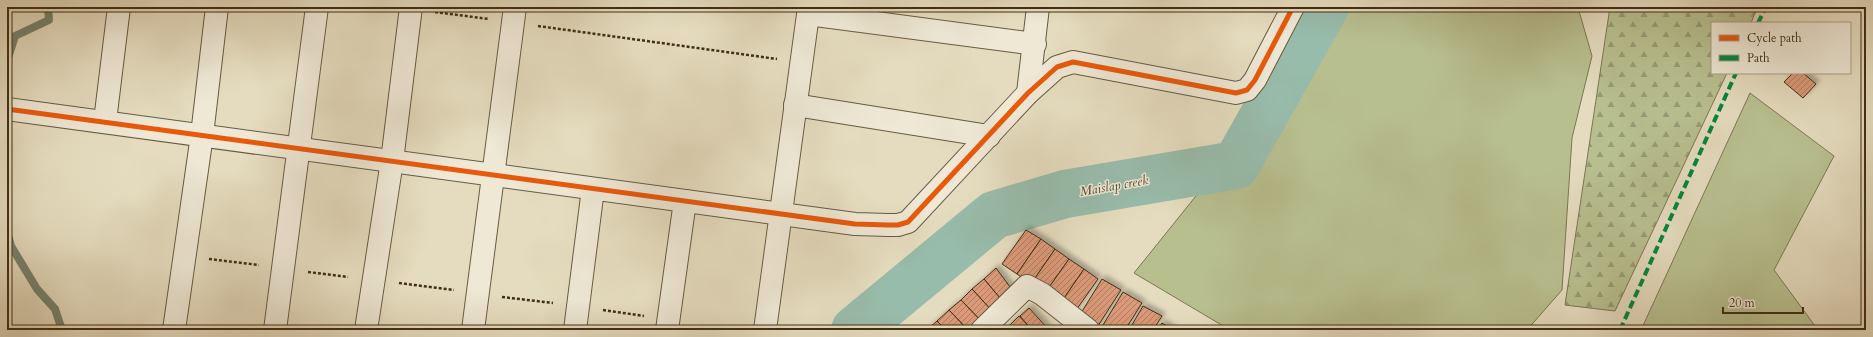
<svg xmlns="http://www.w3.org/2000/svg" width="1873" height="337" font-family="Cardo,serif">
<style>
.green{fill:#b8bf8f;stroke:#7c7652}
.forest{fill:url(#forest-firs);stroke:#7c7652}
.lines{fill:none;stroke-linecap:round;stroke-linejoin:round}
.stream{stroke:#75836f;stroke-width:8}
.river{stroke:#98bcab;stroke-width:48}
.building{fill:url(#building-hatch);stroke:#412e15;filter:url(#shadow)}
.minor-casing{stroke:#6a5a40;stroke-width:24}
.path{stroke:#412e15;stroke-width:2.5;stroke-dasharray:3 2;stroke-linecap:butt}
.minor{stroke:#eee8d5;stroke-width:22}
.quiet{stroke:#00873e;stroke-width:4;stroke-dasharray:8 4;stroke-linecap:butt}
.cycleway-casing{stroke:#eee8d5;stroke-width:8}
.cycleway{stroke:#e8590c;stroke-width:5}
.labels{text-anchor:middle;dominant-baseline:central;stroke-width:3;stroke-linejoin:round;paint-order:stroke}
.water-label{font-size:13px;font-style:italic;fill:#524a33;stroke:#eee8d5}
</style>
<defs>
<pattern id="forest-firs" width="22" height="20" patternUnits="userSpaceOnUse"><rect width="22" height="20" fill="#b8bf8f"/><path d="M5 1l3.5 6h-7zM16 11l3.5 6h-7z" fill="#979c74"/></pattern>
<pattern id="building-hatch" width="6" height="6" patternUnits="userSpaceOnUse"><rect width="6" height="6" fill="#da9978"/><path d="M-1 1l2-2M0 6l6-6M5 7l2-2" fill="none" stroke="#b27d61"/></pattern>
<filter id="shadow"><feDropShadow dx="3.5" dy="-3.5" stdDeviation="2" flood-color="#0004"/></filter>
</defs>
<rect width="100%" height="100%" fill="#e5dcbf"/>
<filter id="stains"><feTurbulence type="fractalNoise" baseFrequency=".005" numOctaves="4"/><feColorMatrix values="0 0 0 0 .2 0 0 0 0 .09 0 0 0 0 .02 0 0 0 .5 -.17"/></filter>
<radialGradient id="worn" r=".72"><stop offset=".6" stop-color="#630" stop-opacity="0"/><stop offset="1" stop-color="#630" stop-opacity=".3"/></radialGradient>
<g class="green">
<polygon points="1320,7 1581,7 1579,11 1592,56 1572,138 1562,290 1527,330 1230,330 1134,273 1282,89"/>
<polygon points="1750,93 1834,156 1774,270 1818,330 1641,330"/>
</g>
<polygon class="forest" points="1610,7 1757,8 1751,23 1712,23 1712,73 1727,73 1615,311 1565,305"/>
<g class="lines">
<g class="stream">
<polyline points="7,61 15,36 49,20 48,7"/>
<polyline points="7,231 11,246 37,289 55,309 62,330"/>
</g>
<polyline class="river" points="855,330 994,215 1065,194 1236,165 1325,7"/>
</g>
<g class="building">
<polygon points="1793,73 1803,73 1816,84 1803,98 1784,82"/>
<polygon points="1026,230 1041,239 1017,274 1002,264"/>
<polygon points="1041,239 1055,249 1031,284 1017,274"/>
<polygon points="1055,249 1069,259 1045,293 1031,284"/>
<polygon points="1069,259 1084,269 1060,304 1045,293"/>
<polygon points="996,268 1016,295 1005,304 984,279"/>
<polygon points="1084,269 1098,279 1074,313 1060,304"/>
<polygon points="984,279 1005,304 994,313 972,289"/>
<polygon points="1102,279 1121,290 1096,329 1078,318"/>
<polygon points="972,289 994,313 982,322 961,300"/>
<polygon points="1123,292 1142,303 1125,330 1100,330"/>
<polygon points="961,300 982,322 974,330 968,330 949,310"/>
<polygon points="1143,306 1162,316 1153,330 1129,330"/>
<polygon points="1029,308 1049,330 1032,330 1020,316"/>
<polygon points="949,310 968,330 946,330 937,321"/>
<polygon points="1019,316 1032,330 1015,330 1010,325"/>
<polygon points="937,321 946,330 927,330"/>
<polygon points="1162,323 1174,330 1157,330"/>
<polygon points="1010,325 1014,330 1004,330"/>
</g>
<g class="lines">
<g class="minor-casing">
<g id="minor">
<polyline points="808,14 1035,44"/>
<polyline points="1028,93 1038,7"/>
<polyline points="795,105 989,136"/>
<polyline points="7,109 855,224 888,225 898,225 908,222 1028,93 1057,67 1073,62 1236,93 1247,90 1255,80 1293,7"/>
<polyline points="105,121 119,7"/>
<polyline points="174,330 202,135 217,7"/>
<polyline points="275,330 317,7"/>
<polyline points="366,330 392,161 411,7"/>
<polyline points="473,330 515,7"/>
<polyline points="575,330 593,189"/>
<polyline points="667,330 685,201"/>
<polyline points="765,330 809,7"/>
<polyline points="982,330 1027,286 1042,294 1088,330"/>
</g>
</g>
<g class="path">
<polyline points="283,7 292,8"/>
<polyline points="435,12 489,19"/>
<polyline points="538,26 777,59"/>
<polyline points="209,259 259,265"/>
<polyline points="308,272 348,277"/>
<polyline points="399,283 454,290"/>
<polyline points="502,297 553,303"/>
<polyline points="603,310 644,316"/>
</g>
<use href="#minor" class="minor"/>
<g class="quiet">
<polyline points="1758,23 1766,7"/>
<polyline points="1620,330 1736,73"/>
</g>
<g class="cycleway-casing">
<polyline id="cycleway" points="7,109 855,224 888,225 898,225 908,222 1028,93 1057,67 1073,62 1236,93 1247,90 1255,80 1293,7"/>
</g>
<use href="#cycleway" class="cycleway"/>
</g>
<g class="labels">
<g class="water-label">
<text transform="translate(1114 186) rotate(-10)">Maislap creek</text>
</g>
</g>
<rect width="1873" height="337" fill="none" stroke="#e5dcbf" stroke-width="24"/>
<rect x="8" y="8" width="1857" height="321" fill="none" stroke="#412e15" stroke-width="2"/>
<rect x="12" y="12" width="1849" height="313" fill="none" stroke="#412e15"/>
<rect x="1711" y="22" width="140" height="52" fill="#eee8d5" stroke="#a99e88"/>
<rect x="1719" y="35" width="20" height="6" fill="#e8590c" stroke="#a99e88"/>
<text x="1747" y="42" font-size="12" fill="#412e15">Cycle path</text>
<rect x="1719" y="55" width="20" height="6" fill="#00873e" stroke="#a99e88"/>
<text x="1747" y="62" font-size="12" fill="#412e15">Path</text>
<path d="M1723 307v6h80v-6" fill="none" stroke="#412e15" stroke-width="2"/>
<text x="1729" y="307" font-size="12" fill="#412e15" stroke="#eee8d5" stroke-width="3" paint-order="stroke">20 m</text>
<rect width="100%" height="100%" filter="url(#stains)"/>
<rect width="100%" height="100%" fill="url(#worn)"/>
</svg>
